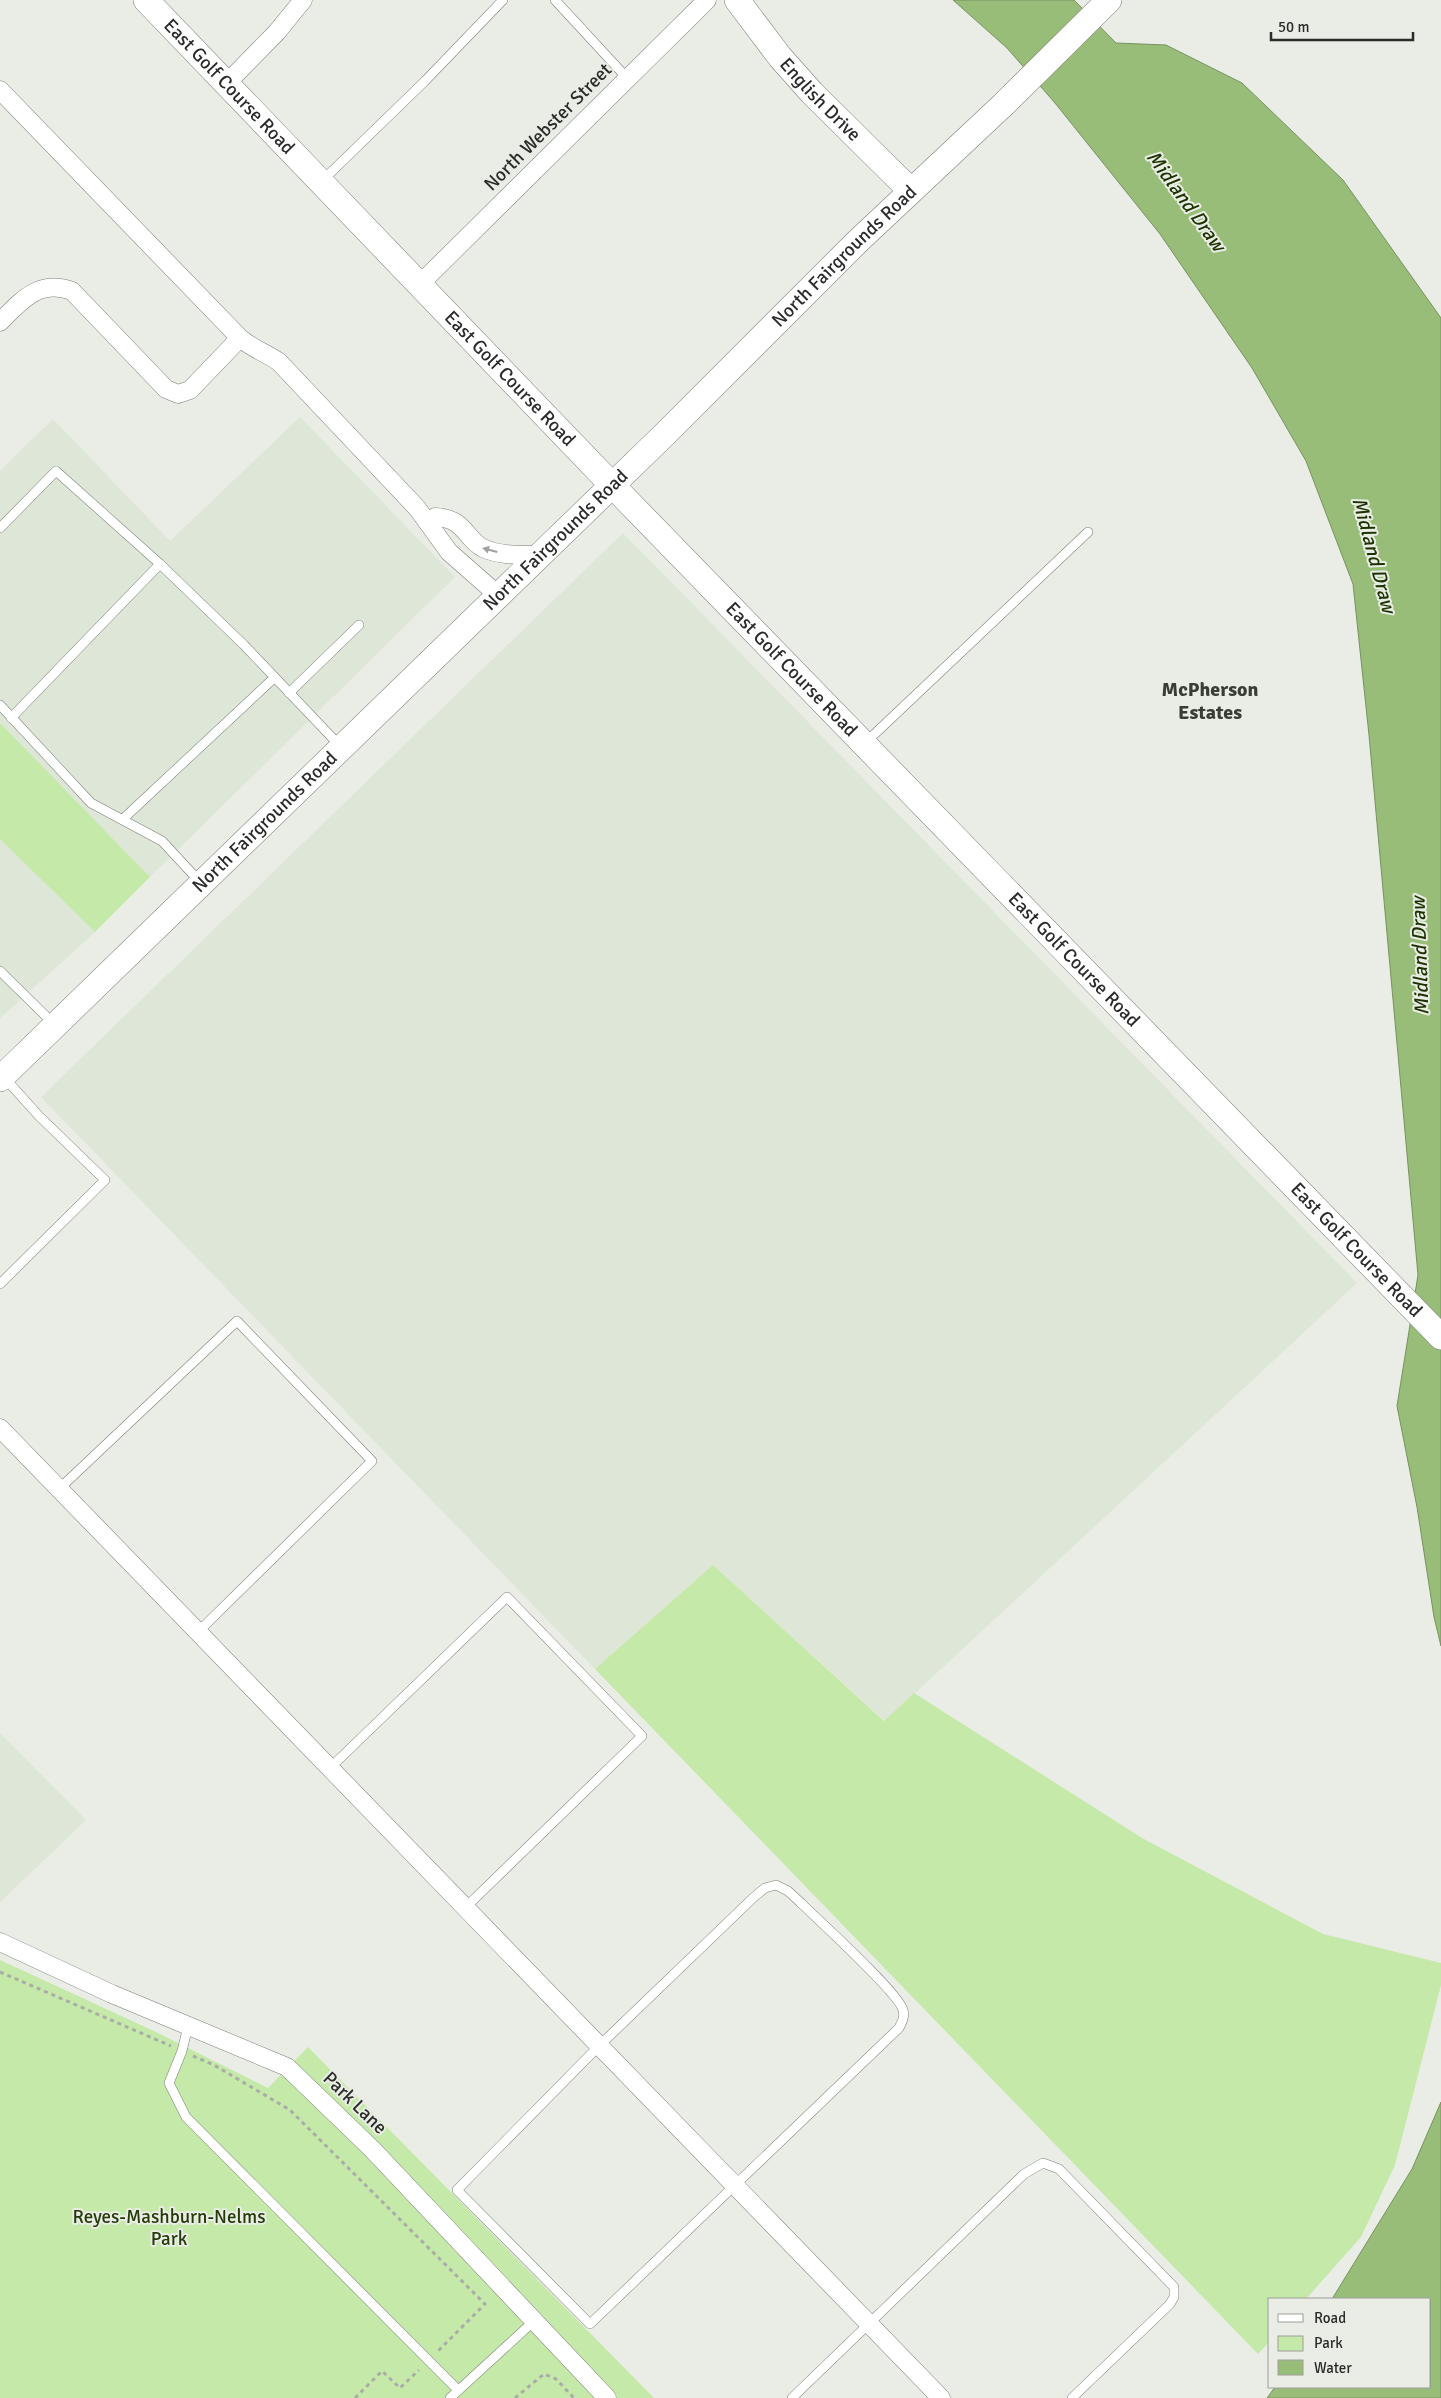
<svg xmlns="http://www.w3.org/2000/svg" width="1441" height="2398" font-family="Signika,sans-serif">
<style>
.built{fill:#dde6d7}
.green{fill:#c5e9a8}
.water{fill:#98bd78;stroke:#779260}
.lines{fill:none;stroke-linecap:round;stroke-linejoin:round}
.lane-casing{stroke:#7b7f78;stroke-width:10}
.street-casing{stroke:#7b7f78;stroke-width:19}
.secondary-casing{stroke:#7b7f78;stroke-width:26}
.path{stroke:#aaada7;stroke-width:3;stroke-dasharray:4 4;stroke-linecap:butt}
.lane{stroke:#fff;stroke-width:9}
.street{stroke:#fff;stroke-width:18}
.secondary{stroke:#fff;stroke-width:25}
.oneway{fill:#9fa09f}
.labels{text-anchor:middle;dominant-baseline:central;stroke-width:4;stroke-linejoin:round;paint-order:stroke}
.street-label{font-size:19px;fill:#2a2c29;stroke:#e9ede5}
.park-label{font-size:19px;fill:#243b08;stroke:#e9ede5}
.water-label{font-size:20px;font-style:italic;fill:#1c3300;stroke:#e9ede5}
.neighbourhood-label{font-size:20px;font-weight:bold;fill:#393d36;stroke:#e9ede5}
</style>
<rect width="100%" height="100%" fill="#e9ede5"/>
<g class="built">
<polygon points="300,417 455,577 150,877 0,723 0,471 53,419 170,541"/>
<polygon points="623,533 1357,1283 885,1721 713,1565 595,1669 41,1097"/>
<polygon points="0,839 95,932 0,1018"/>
<polygon points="0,1733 86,1820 0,1902"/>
</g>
<g class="green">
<polygon points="0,723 150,877 95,932 0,839"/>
<polygon points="713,1565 884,1721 914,1693 1142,1838 1323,1934 1441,1963 1441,1985 1395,2165 1361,2237 1306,2299 1270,2299 1270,2341 1258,2354 595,1669"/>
<polygon points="0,1960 156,2032 268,2088 308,2047 654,2398 0,2398"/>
</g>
<g class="water">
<polygon points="953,0 1074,0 1116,43 1166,45 1242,83 1343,180 1441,318 1441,1646 1434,1617 1417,1507 1397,1406 1418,1275 1369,735 1353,584 1306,461 1252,368 1160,234 1055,103 1007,48"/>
<polygon points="1441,2102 1441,2398 1267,2398 1275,2387 1430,2387 1430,2299 1332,2299 1412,2169"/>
</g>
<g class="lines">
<g class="lane-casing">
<g id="lane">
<polyline points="555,0 627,78"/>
<polyline points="323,180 425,81 503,0"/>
<polyline points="0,528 56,471 160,564 244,645 341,747"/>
<polyline points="289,693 359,625"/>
<polyline points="0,705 91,803 162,841 200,882"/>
<polyline points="11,718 160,564"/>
<polyline points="864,744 1088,532"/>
<polyline points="123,819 274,678"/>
<polyline points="0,971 55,1025"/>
<polyline points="0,1284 105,1180 39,1116 3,1076"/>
<polyline points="59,1489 237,1321 372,1461 198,1632"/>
<polyline points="330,1768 507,1597 642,1736 465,1908"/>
<path d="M776,1885L788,1891L801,1903C818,1920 899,1993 903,2010C905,2017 902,2022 899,2028L590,2324L457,2190L599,2046L754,1897L765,1888Z"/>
<polyline points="188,2026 182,2051 169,2083 186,2117 458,2390"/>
<polyline points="450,2398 534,2321"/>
<polyline points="792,2398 1024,2174 1043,2163 1059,2169 1174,2287 1174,2297 1170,2304 1072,2398"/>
</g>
</g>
<g class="street-casing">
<g id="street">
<polyline points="226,84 277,32 303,0"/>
<path d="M0,90L240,338C253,349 266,353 279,362L417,508L449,552L498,595"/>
<polyline points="419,285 707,0"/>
<path d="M0,322C22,300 39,279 72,291L166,389L178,394L190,390L240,338"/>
<path d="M428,523L435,517C465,518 465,539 483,548C500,556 521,555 539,555"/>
<polyline points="0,1428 941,2398"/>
<polyline points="0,1942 112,1994 287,2067 372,2149 607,2398"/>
</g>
</g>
<g class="secondary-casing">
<g id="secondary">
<path id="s1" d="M146,0L611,484L1441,1337"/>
<path id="s2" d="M737,0L780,57L812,93L911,191"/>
<path id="s3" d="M0,1079L665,434L857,242L1004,104L1109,0"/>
</g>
</g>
<g class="path">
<polyline points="0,1972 171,2046"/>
<polyline points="193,2056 214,2065 290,2110 485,2304 437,2352"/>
<polyline points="355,2398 382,2371 400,2388 419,2370"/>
<polyline points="515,2398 544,2374 556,2379 574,2398"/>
</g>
<use href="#lane" class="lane"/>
<use href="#street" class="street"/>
<use href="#secondary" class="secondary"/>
</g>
<defs><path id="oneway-solid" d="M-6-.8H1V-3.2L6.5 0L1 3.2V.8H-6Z" transform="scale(1.25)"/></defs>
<use class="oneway" href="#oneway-solid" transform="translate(490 550) rotate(-165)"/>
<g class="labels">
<g class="street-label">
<text stroke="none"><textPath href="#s1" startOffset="120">East Golf Course Road</textPath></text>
<text stroke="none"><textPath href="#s2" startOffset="130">English Drive</textPath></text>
<text transform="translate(548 127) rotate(-45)">North Webster Street</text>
<text stroke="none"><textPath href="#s3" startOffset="1179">North Fairgrounds Road</textPath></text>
<text stroke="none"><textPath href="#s1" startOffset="525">East Golf Course Road</textPath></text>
<text stroke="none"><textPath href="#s3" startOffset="774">North Fairgrounds Road</textPath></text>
<text stroke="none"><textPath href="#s1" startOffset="930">East Golf Course Road</textPath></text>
<text stroke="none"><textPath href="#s3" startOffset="369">North Fairgrounds Road</textPath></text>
<text stroke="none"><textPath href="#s1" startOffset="1335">East Golf Course Road</textPath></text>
<text stroke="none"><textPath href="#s1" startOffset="1740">East Golf Course Road</textPath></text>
<text transform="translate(355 2103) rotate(44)">Park Lane</text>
</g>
<g class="park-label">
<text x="169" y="2217">Reyes-Mashburn-Nelms<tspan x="169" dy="22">Park</tspan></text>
</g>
<g class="water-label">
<text transform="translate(1186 201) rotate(54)">Midland Draw</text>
<text transform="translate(1374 555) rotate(75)">Midland Draw</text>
<text transform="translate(1420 956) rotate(-92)">Midland Draw</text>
</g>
<g class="neighbourhood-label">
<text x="1210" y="689">McPherson<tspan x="1210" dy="23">Estates</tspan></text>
</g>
</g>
<rect x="1268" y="2298" width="162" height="90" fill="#e9ede5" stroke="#9da09a"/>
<rect x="1278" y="2314" width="25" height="8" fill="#ffffff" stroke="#9da09a"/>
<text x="1314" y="2323" font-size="15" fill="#2a2c29">Road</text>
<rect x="1278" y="2336" width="25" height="15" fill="#c5e9a8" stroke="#9da09a"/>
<text x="1314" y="2348" font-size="15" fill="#2a2c29">Park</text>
<rect x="1278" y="2360" width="25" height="15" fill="#98bd78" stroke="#9da09a"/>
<text x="1314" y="2373" font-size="15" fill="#2a2c29">Water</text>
<path d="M1271 32v8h142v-8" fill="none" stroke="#2a2c29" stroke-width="2.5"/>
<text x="1278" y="32" font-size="15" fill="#2a2c29" stroke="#e9ede5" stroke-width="4" paint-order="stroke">50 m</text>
</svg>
